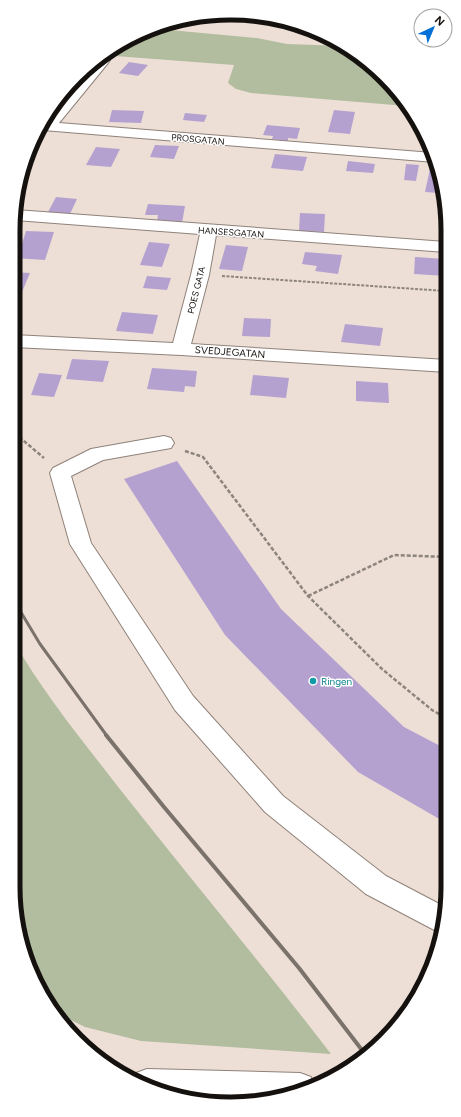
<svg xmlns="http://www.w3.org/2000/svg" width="461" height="1117" font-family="Figtree,sans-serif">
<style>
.green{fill:#b2bc9f}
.building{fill:#b5a1d0}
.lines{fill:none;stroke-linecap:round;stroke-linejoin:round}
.minor-casing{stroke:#8f827a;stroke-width:2}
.tertiary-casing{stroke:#8f827a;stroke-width:2}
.path-far2{stroke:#8d847d;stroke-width:1.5;stroke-dasharray:2.5 1.5;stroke-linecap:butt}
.path-far1{stroke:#8d847d;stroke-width:2;stroke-dasharray:3 1.5;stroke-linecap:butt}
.path{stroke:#8d847d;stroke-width:2.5;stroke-dasharray:4 2;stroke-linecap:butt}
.minor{fill:#fff;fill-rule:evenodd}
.tertiary{fill:#fff;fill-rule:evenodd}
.rail-far1{stroke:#7b726c;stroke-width:3}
.rail{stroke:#7b726c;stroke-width:4}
.culture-dot{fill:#0f9aa8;stroke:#fff;stroke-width:1.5}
.labels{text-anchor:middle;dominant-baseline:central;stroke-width:3;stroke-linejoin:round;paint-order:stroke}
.far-street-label{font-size:9px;fill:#15110e;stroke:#fff}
.street-label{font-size:10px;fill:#15110e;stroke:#fff}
.culture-label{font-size:10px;fill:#0d838f;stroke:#fff;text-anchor:start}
.rim{fill:none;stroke:#15110e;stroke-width:5}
</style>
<rect width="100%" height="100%" fill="#eddfd6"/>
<g class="green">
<path d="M159,29L257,38L287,44L344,46L351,50L394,87L406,106L251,93L236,89L228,83L234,65L115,56C132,35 133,36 159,29Z"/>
<path d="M13,640C43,693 82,740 119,788C189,877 262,964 331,1054L141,1041L85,1027L57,1013L25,957L13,886Z"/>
</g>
<g class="building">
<polygon points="129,62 148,65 138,76 119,73"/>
<polygon points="112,110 144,111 141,123 109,122"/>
<polygon points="334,110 355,112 350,134 328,132"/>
<polygon points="185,113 207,115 204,122 183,120"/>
<polygon points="267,125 300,128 297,139 288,138 288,141 272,139 273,136 263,135"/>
<polygon points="155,145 179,146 174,159 150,157"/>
<polygon points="96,147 120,149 111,167 86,165"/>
<polygon points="275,154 307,157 303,171 271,168"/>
<polygon points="348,161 375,164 373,173 346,171"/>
<polygon points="406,164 419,165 416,181 404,180"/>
<polygon points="431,164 436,165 441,182 439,193 425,192"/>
<polygon points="56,197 77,199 70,214 48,212"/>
<polygon points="148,204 185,206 182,223 157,222 158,215 145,215"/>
<polygon points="300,213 325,214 324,232 299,231"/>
<polygon points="26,231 54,232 45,260 13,258 13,250 20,250"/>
<polygon points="149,242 170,244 162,267 140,265"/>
<polygon points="226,245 248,247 242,271 219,269"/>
<polygon points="305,252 342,255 338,274 315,271 317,266 302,264"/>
<polygon points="415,257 446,259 446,276 414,274"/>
<polygon points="13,272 30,273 22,292 13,291"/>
<polygon points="147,276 171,278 167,290 143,288"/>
<polygon points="122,312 158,315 153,334 116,331"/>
<polygon points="244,318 271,319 270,337 242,336"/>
<polygon points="345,324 383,328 380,346 341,342"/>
<polygon points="72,359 109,361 103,382 66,379"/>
<polygon points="152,368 197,371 195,387 185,386 184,392 147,389"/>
<polygon points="39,373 62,375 54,397 31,395"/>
<polygon points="253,375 289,378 286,398 250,395"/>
<polygon points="356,381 388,383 389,403 356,401"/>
<polygon points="177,461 281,609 404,727 448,750 448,824 358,772 225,635 124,479"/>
</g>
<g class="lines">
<g class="minor-casing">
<g id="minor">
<polygon points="106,57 110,60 108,63 59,123 433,153 435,162 43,130 52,112 84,74"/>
<polygon points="16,210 446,242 446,252 216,235 209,275 191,344 447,360 447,372 181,355 13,347 13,335 173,343 191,275 200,234 15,220"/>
<polygon points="164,436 171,438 174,443 171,448 103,460 71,476 91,543 193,696 283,796 386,876 445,907 440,933 366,894 265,812 175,710 70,544 50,473 53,468 91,449"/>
</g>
</g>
<g class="tertiary-casing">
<polygon id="tertiary" points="147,1069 300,1073 311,1077 313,1083 273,1100 211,1102 200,1101 134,1079 136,1073"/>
</g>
<polyline class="path-far2" points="30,151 38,140"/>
<g class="path-far1">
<polyline points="222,276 446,291"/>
<polyline points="13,401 19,362"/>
<polyline points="13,424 17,433"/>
</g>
<g class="path">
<polyline points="16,432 18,436 44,458"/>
<polyline points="185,451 203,457 308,596 382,669 432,710 448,719"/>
<polyline points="308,596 394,555 447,557"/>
</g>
<use href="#minor" class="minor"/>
<use href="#tertiary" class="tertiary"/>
<polyline class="rail-far1" points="13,599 40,644 107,736"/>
<polyline class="rail" points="106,735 164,807 299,968 365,1054"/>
</g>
<circle class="culture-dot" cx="313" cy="681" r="4"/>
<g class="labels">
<g class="far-street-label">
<text transform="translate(198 139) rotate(5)">PROSGATAN</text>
<text transform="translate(231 232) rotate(4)">HANSESGATAN</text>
<text transform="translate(196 290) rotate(-76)">POES GATA</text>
</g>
<g class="street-label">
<text transform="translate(230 352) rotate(4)">SVEDJEGATAN</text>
</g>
<g class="culture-label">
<text x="321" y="681">Ringen</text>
</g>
</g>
<path d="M0 0H461V1117H0ZM230 20H231A210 210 0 0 1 441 230V887A210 210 0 0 1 231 1097H230A210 210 0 0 1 20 887V230A210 210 0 0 1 230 20Z" fill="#fff" fill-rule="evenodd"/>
<path class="rim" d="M230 20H231A210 210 0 0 1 441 230V887A210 210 0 0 1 231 1097H230A210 210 0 0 1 20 887V230A210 210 0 0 1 230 20Z"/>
<g transform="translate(433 28) rotate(44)"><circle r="19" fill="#ffffff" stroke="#a1a09f"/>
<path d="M0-3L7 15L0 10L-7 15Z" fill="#0070d7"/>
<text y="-6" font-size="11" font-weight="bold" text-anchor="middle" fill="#15110e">N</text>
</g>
</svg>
